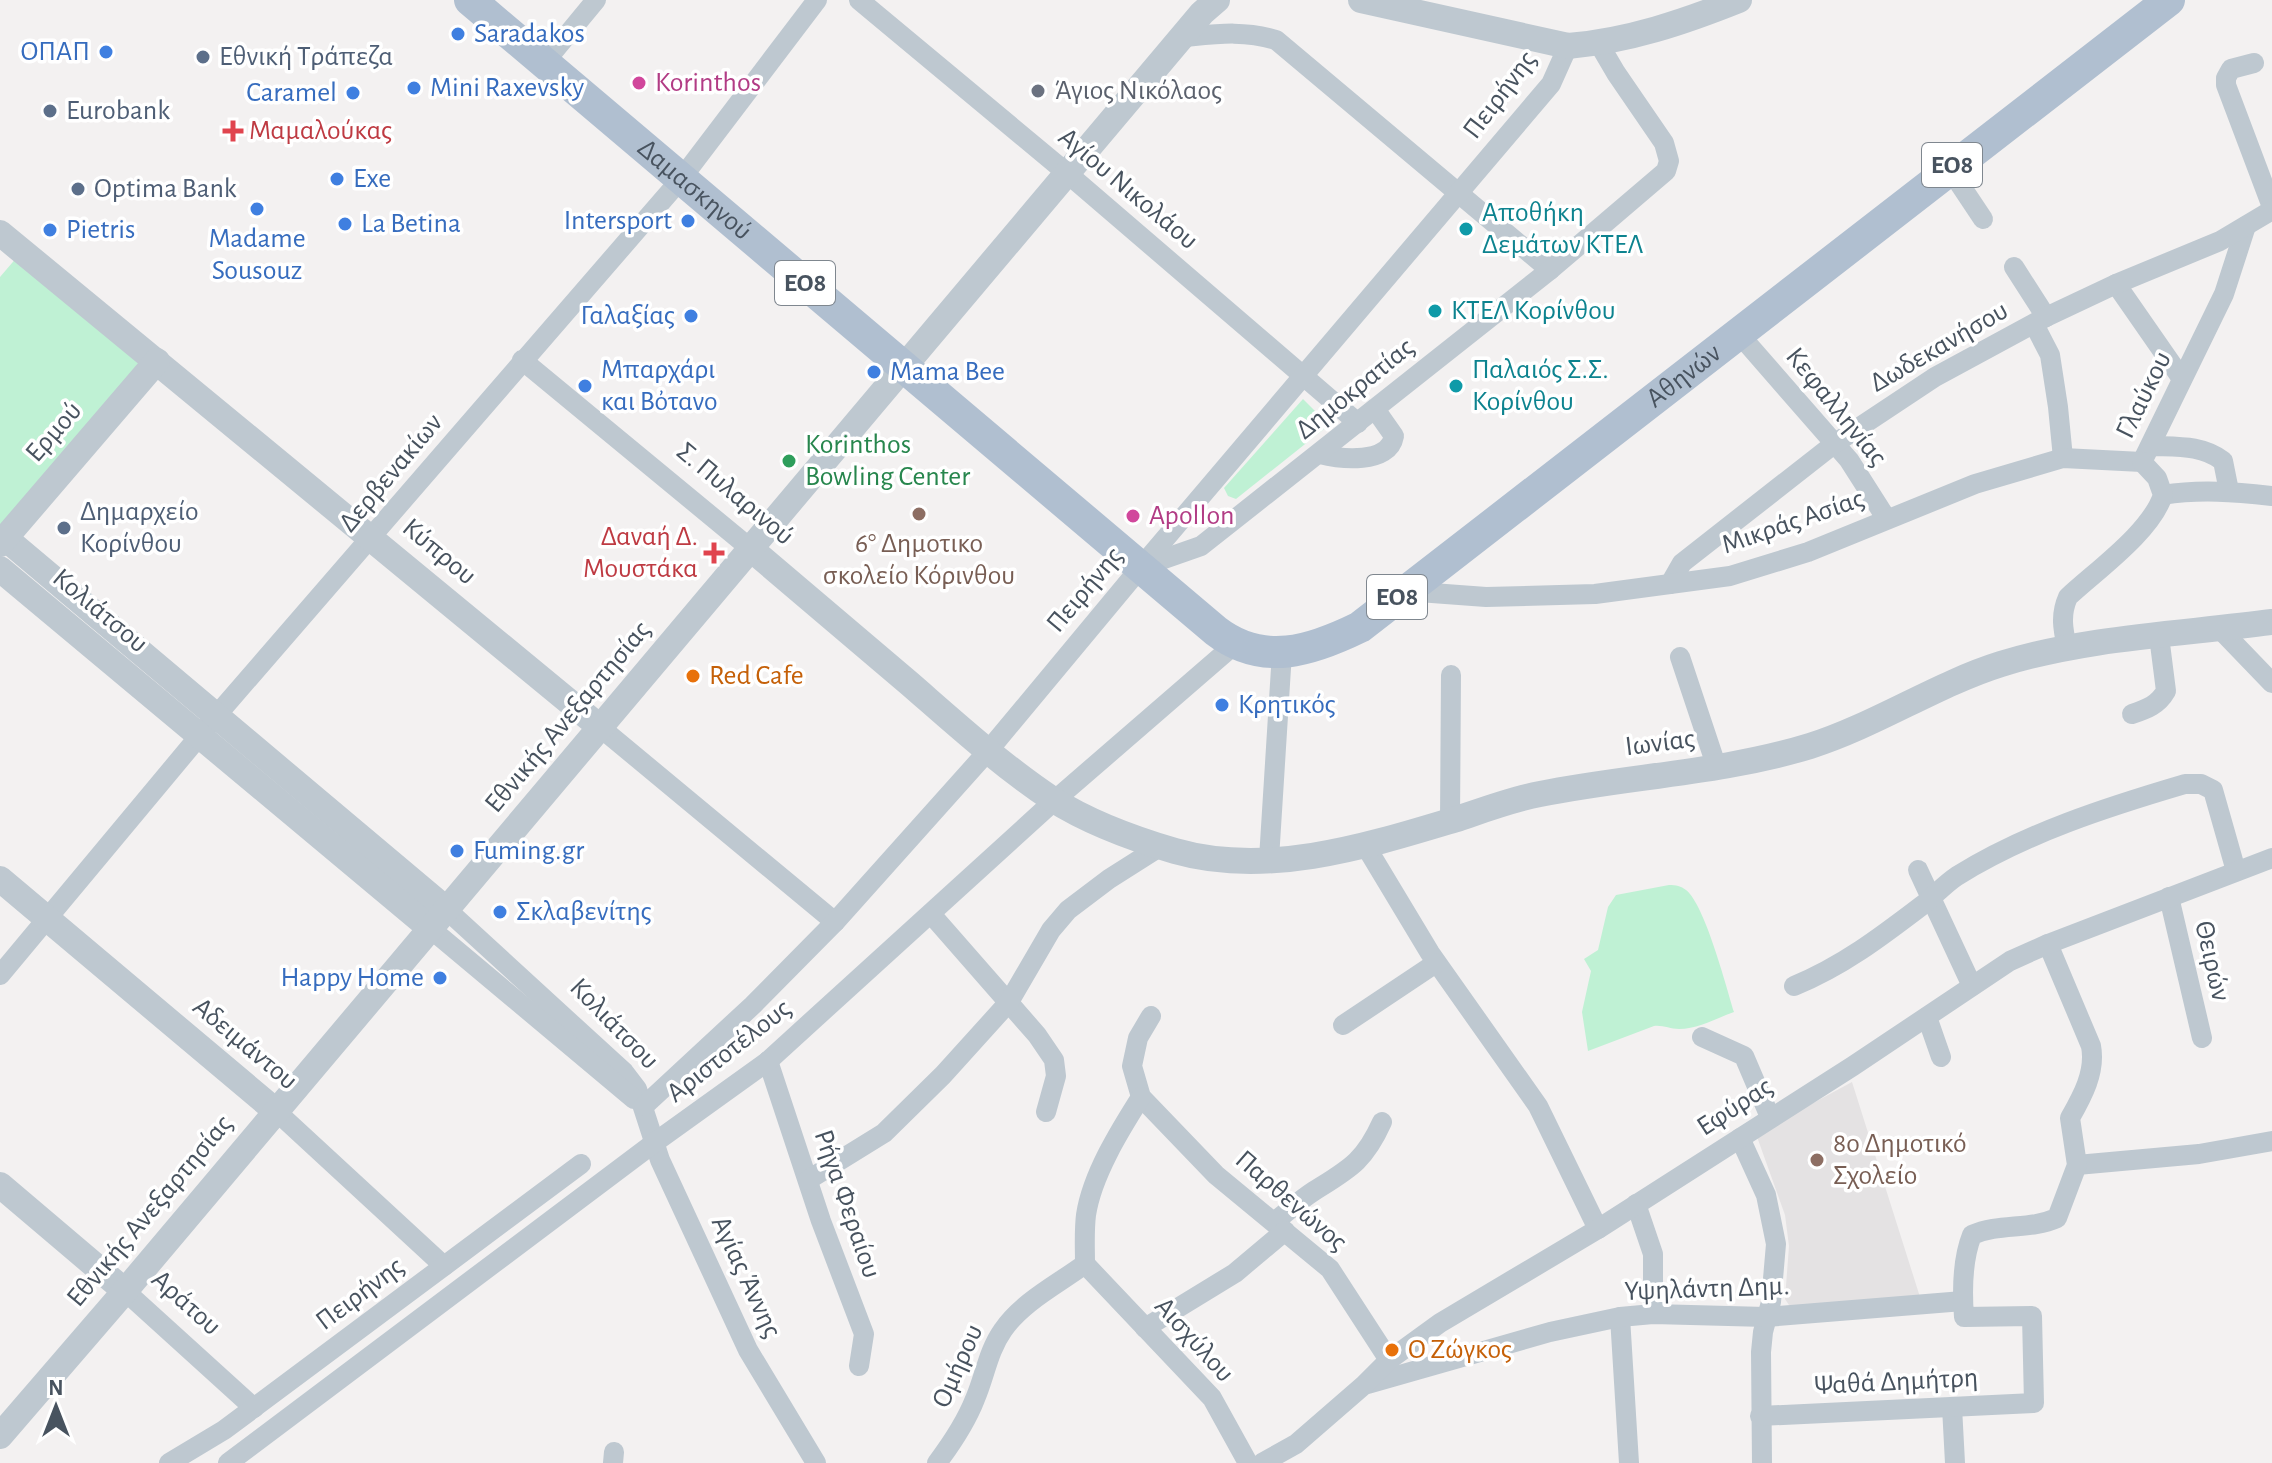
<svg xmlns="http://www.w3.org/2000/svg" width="2272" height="1463" font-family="'Alegreya Sans',sans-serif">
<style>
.education{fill:#e4e2e3}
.green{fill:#bff1d4}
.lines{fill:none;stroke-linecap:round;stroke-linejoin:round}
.minor{stroke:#bec8d0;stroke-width:20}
.tertiary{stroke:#bec8d0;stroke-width:26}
.primary{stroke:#b0bfd0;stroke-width:32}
.shop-dot{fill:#3f7fe0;stroke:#fff;stroke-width:3}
.service-dot{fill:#5c6f8a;stroke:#fff;stroke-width:3}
.hotel-dot{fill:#d1479c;stroke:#fff;stroke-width:3}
.worship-dot{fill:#6b7280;stroke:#fff;stroke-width:3}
.health-dot{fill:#e0444e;stroke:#fff;stroke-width:3}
.culture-dot{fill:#0f9aa8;stroke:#fff;stroke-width:3}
.leisure-dot{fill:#2e9e5b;stroke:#fff;stroke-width:3}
.education-dot{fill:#8d6e63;stroke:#fff;stroke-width:3}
.food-dot{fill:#e8710a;stroke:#fff;stroke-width:3}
.labels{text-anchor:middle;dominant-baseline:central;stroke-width:7;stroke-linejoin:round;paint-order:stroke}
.shield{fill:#fff;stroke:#7f878f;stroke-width:2}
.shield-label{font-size:26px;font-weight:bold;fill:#48535f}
.shop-label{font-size:28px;fill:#366cbe;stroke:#fff;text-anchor:start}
.service-label{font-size:28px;fill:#4e5e75;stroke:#fff;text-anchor:start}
.hotel-label{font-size:28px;fill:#b23c85;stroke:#fff;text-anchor:start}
.worship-label{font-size:28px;fill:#5b616d;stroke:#fff;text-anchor:start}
.street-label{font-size:28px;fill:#48535f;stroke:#fff}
.health-label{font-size:28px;fill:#be3a42;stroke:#fff;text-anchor:start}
.culture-label{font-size:28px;fill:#0d838f;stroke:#fff;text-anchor:start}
.leisure-label{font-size:28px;fill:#27864d;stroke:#fff;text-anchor:start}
.education-label{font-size:28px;fill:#785e54;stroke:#fff}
.food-label{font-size:28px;fill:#c56008;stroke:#fff;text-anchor:start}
</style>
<rect width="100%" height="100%" fill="#f3f1f1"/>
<polygon class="education" points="1852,1082 1920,1297 1805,1306 1789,1305 1785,1299 1789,1246 1785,1215 1756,1134"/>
<g class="green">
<polygon points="18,256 144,362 0,527 0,277"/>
<polygon points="1303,399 1329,425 1236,499 1228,496 1224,488"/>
<path d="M1669,885C1676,885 1681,886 1686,890C1705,905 1726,986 1734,1012C1717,1018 1698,1029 1679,1029C1670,1029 1663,1025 1654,1026L1588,1051L1582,1012L1591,971L1584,959L1598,950L1608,907L1616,895Z"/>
</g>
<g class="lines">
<g class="minor">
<polyline points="859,0 1068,174 1358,423"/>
<path d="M1184,37C1216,34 1244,30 1276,40L1550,270"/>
<polyline points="544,63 596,0"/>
<polyline points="2254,63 2231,69 2226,78 2226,85 2272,207"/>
<polyline points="1949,168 1983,219"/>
<polyline points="2014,267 2046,317"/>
<polyline points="2116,284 2182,379"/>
<polyline points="2034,324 2050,355 2058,407 2063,458"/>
<polyline points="1739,334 1849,460 1886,518"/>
<polyline points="522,360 751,549"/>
<path d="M2152,446C2178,447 2202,445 2223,461L2229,491"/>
<path d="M1320,454C1340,459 1389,465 1394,436L1375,409"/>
<polyline points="2142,462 2224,294 2246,226"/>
<path d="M2163,495C2200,489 2235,492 2272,496"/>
<polyline points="1141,567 1201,546 1550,270 1666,171 1669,161 1664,143 1616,73 1599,44"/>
<polyline points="1670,584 1682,563 1834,444 1935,377 2046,317 2116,284 2220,241 2272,210"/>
<polyline points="1405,591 1486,597 1595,594 1730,576 1808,552 1975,484 2063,458 2142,462"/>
<polyline points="2220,629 2272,683"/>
<path d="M2067,648C2063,629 2060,615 2068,597C2097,570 2151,532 2163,495L2157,478L2142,462"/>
<polyline points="1680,657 1717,768"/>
<path d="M2132,714C2147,709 2158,705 2166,691L2159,636"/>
<polyline points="601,728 835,922"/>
<polyline points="1450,821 1451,675"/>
<polyline points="1365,845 1430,953 1538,1106 1598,1229"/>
<polyline points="1269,859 1282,652"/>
<polyline points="1918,870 1972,986"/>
<polyline points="2169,897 2202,1038"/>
<polyline points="447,910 624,1072 637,1089 660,1160 748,1350 816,1463"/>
<polyline points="931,914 1037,1035 1054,1060 1056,1076 1046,1112"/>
<polyline points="431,929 634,1099"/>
<polyline points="0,975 216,716 681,179 817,0"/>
<path d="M1794,986C1843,966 1882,936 1924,904C1935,895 1945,884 1957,876C2026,833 2107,807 2185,784H2201L2213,790L2236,871"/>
<polyline points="1151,1016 1138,1038 1132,1066 1141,1097 1216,1175 1330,1269 1389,1360"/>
<polyline points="1927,1017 1941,1057"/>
<polyline points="1343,1025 1436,963"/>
<polyline points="1702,1037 1744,1056 1770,1117"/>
<polyline points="768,1061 821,1221 864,1334 859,1366"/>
<polyline points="644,1106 753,1005 835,922 988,751 1141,567 1551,84 1568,46"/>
<polyline points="277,1112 444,1266"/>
<polyline points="1740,1138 1766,1195 1776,1244 1771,1302 1763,1332 1761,1352 1762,1463"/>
<polyline points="2077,1165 2199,1154 2272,1141"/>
<polyline points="808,1180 884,1133 943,1075 1009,1002 1051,930 1068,910 1109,879 1161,846"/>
<polyline points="1636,1204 1653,1254 1653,1314"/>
<path d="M1274,1222C1287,1212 1300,1200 1314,1191C1349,1169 1364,1162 1382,1122"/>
<polyline points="1085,1264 1212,1398 1248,1463"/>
<polyline points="125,1291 254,1408"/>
<polyline points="1620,1317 1629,1463"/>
<polyline points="1145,1328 1235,1273 1285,1231"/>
<polyline points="1368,1384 1550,1332 1620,1317 1653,1314 1766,1317 1963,1301"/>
<polyline points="1952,1407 1955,1463"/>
<path d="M1760,1416L2034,1403L2032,1316L1964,1317C1962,1290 1962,1260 1972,1235C1999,1223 2030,1230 2057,1218L2077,1165L2070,1118C2082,1097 2096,1072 2091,1046L2048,944"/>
<polyline points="169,1463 224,1430 581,1164"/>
<polyline points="228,1463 654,1143 768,1061 1055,800 1234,645"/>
<polyline points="613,1463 614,1452"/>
<path d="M937,1463C952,1443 966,1422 975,1399C985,1376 988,1351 1003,1330C1022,1302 1058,1284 1085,1264C1085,1248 1084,1231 1086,1215C1092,1175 1120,1130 1141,1097"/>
<polyline points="1262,1463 1296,1444 1364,1385 1389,1360 1440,1323 1598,1229 1853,1066 2010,961 2048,944 2272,858"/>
</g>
<g class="tertiary">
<path d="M1361,0L1568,46C1628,41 1684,22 1739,0"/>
<polyline points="0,233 601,728"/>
<polyline points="5,538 447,910"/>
<polyline points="0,544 157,361"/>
<path d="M751,549C804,594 857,639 910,684C956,724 1001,765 1052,799C1088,822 1134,839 1175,851C1269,878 1370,845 1460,818C1486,809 1513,799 1540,794C1629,776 1722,773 1810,746C1876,725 1937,684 2001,664C2088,637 2182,634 2272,622"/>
<polyline points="0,569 431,929"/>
<polyline points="0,879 277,1112"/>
<polyline points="0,1185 125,1291"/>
<polyline points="0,1436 125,1291 1202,13 1217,0"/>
</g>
<path class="primary" id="s1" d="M470,0L1216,631C1263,667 1311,651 1360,627L2169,0"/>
</g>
<g class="shop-dot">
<circle cx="458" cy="34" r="8"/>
<circle cx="106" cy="52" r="8"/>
<circle cx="414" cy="88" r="8"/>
<circle cx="353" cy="93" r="8"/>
<circle cx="337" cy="179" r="8"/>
<circle cx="257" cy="209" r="8"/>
<circle cx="688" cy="221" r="8"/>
<circle cx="345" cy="224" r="8"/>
<circle cx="50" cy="230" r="8"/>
<circle cx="691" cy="316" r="8"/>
<circle cx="874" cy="372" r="8"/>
<circle cx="585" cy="386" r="8"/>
<circle cx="1222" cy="705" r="8"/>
<circle cx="457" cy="851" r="8"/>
<circle cx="500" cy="912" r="8"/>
<circle cx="440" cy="978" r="8"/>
</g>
<g class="service-dot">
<circle cx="203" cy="57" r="8"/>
<circle cx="50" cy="111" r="8"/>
<circle cx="78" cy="189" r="8"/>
<circle cx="64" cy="528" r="8"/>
</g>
<g class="hotel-dot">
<circle cx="639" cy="83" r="8"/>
<circle cx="1133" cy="516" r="8"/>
</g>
<circle class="worship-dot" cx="1038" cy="91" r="8"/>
<g class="health-dot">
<path d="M229 119h8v8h8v8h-8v8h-8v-8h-8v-8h8z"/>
<path d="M710 541h8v8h8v8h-8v8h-8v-8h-8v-8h8z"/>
</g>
<g class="culture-dot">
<circle cx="1466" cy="229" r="8"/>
<circle cx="1435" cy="311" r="8"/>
<circle cx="1456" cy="386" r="8"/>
</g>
<circle class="leisure-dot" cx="789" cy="461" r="8"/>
<g class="education-dot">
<circle cx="919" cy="514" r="8"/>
<circle cx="1817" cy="1160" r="8"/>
</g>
<g class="food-dot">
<circle cx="693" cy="676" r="8"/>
<circle cx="1392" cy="1350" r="8"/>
</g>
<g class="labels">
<g class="shield">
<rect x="1922" y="143" width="60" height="44" rx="6"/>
<rect x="775" y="261" width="60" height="44" rx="6"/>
<rect x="1367" y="575" width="60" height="44" rx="6"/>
</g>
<g class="shield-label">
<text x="1952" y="165">ΕΟ8</text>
<text x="805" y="283">ΕΟ8</text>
<text x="1397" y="597">ΕΟ8</text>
</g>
<g class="shop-label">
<text x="474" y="34">Saradakos</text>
<text x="90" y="52" text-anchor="end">ΟΠΑΠ</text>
<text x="430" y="88">Mini Raxevsky</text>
<text x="337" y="93" text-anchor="end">Caramel</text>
<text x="353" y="179">Exe</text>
<text x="672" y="221" text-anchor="end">Intersport</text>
<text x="361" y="224">La Betina</text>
<text x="66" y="230">Pietris</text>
<text x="257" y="239" text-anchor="middle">Madame<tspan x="257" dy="32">Sousouz</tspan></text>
<text x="675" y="316" text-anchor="end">Γαλαξίας</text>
<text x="601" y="370">Μπαρχάρι<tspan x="601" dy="32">και Βὀτανο</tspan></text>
<text x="890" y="372">Mama Bee</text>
<text x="1238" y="705">Κρητικός</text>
<text x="473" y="851">Fuming.gr</text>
<text x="516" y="912">Σκλαβενίτης</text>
<text x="424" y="978" text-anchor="end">Happy Home</text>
</g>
<g class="service-label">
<text x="219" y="57">Εθνική Τράπεζα</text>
<text x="66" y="111">Eurobank</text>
<text x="94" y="189">Optima Bank</text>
<text x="80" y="512">Δημαρχείο<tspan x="80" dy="32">Κορίνθου</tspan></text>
</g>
<g class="hotel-label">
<text x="655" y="83">Korinthos</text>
<text x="1149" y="516">Apollon</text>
</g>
<g class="worship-label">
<text x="1054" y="91">Άγιος Νικόλαος</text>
</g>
<g class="street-label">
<text transform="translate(1500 95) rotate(-53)">Πειρήνης</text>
<text transform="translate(1128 189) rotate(40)">Αγίου Νικολάου</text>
<text stroke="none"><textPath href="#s1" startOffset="294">Δαμασκηνού</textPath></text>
<text transform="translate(1939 347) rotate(-30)">Δωδεκανήσου</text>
<text stroke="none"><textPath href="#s1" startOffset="1540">Αθηνών</textPath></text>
<text transform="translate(1355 389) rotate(-39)">Δημοκρατίας</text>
<text transform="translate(2144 395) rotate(-64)">Γλαύκου</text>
<text transform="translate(1836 407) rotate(51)">Κεφαλληνίας</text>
<text transform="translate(54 432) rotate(-49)">Ερμού</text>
<text transform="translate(391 473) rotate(-50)">Δερβενακίων</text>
<text transform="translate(735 494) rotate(40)">Σ. Πυλαρινού</text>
<text transform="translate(1793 522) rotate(-19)">Μικράς Ασίας</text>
<text transform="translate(439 552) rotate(40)">Κύπρου</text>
<text transform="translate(1085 590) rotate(-50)">Πειρήνης</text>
<text transform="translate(100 611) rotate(40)">Κολιάτσου</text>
<text transform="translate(568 717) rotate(-50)">Εθνικής Ανεξαρτησίας</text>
<text transform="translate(1660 743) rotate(-7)">Ιωνίας</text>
<text transform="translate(2212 961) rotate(77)">Θειρών</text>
<text transform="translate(614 1024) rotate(46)">Κολιάτσου</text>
<text transform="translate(245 1044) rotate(40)">Αδειμάντου</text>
<text transform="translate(729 1051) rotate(-38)">Αριστοτέλους</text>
<text transform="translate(1735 1107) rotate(-33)">Εφύρας</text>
<text transform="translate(1291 1201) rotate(41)">Παρθενώνος</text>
<text transform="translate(847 1204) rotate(71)">Ρήγα Φεραίου</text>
<text transform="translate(150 1211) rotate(-50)">Εθνικής Ανεξαρτησίας</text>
<text transform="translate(746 1277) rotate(65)">Αγίας Άννης</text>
<text transform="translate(1707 1289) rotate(-2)">Υψηλάντη Δημ.</text>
<text transform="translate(360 1294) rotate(-37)">Πειρήνης</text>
<text transform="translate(186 1303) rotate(42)">Αράτου</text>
<text transform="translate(1194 1340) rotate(48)">Αισχύλου</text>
<text transform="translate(958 1366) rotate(-66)">Ομήρου</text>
<text transform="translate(1896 1382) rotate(-3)">Ψαθά Δημήτρη</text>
</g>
<g class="health-label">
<text x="249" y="131">Μαμαλούκας</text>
<text x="698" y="537" text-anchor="end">Δαναή Δ.<tspan x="698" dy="32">Μουστάκα</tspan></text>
</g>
<g class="culture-label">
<text x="1482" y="213">Αποθήκη<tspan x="1482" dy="32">Δεμάτων ΚΤΕΛ</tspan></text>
<text x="1451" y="311">ΚΤΕΛ Κορίνθου</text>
<text x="1472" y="370">Παλαιός Σ.Σ.<tspan x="1472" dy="32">Κορίνθου</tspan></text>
</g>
<g class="leisure-label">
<text x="805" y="445">Korinthos<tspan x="805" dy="32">Bowling Center</tspan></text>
</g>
<g class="education-label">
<text x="919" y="544">6° Δημοτικο<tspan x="919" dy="32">σκολείο Κόρινθου</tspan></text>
<text x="1833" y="1144" text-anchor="start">8ο Δημοτικό<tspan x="1833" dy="32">Σχολείο</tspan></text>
</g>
<g class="food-label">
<text x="709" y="676">Red Cafe</text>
<text x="1408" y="1350">Ο Ζώγκος</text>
</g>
</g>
<g transform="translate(56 1407)" stroke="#ffffff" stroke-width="6" paint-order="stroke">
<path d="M0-6L14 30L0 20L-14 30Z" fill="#48535f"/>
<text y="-12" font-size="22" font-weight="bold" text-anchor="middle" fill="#48535f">N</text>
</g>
</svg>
